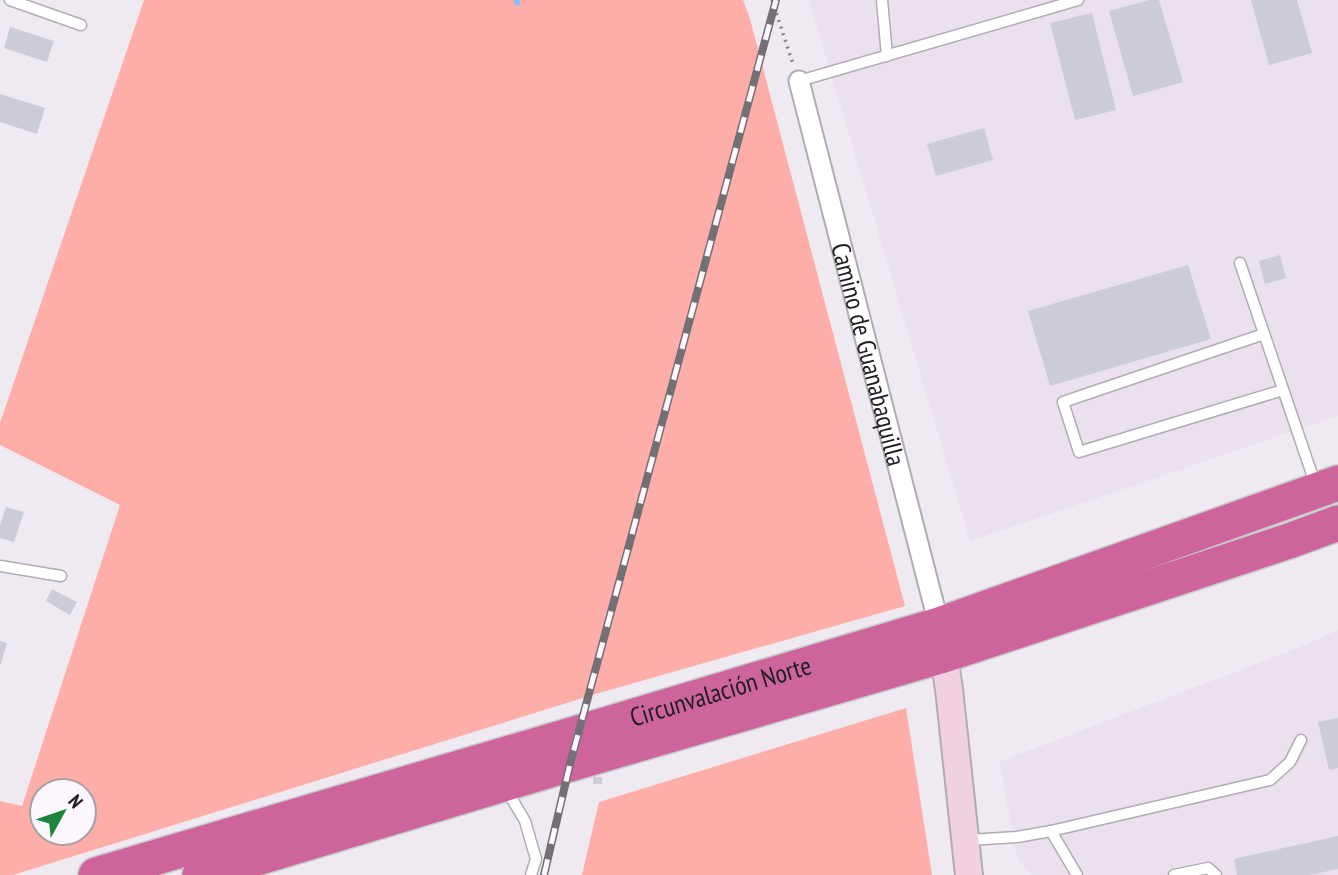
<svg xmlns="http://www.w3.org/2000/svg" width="1338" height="875" font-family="'PT Sans Narrow',sans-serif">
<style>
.built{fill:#eae0ee}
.green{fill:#fdaea9;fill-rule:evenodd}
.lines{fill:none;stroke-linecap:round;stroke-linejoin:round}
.stream{stroke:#87c0f9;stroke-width:6}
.building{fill:#cbccd5}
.lane-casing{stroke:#b1acb4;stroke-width:13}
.street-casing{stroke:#b1acb4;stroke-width:23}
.secondary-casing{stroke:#b1acb4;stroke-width:30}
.highway-casing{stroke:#c9c9c9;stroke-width:38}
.path{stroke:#878388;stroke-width:3.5;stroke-dasharray:2 5;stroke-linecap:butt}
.lane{stroke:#fff;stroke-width:10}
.street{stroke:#fff;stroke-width:19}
.secondary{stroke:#f0d0e1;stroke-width:26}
.highway{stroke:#cd649b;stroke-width:35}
.rail-casing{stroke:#737075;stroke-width:8}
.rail{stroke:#fcf7ff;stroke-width:5;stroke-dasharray:16;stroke-linecap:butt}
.labels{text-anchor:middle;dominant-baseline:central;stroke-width:6;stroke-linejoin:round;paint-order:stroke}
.street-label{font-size:26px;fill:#1f1d20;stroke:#fcf7ff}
</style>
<rect width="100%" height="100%" fill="#efeaf1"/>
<g class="built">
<polygon points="809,0 1338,0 1338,416 970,541"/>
<polygon points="1338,630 1338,875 1032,875 1018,860 999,762 1300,647"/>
</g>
<g class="green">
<path d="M144,0H743L750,19L905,606L599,693L13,875H0V801L22,806L120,505L0,445V423ZM84,791V833H42V791Z"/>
<polygon points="906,708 932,875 582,875 599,802"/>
</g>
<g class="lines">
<polyline class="stream" points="517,0 517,3 517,0"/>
</g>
<g class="building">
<polygon points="1149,0 1159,0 1183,82 1133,96 1109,11"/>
<polygon points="1251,0 1297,0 1312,53 1269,65"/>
<polygon points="1092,13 1116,110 1075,120 1050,23"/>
<polygon points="10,27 54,41 47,62 4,48"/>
<polygon points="0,94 45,108 37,134 0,122"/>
<polygon points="984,128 993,160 936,176 927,144"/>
<polygon points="1280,255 1286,278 1265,284 1259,261"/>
<polygon points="1188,265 1211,339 1050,386 1028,311"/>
<polygon points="6,507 24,512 14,542 0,538 0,525"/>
<polygon points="52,589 77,602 70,615 46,601"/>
<polygon points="0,641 7,643 1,664 0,664"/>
<polygon points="1338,718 1338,768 1329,770 1318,722"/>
<rect x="593" y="777" width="9" height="7"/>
<polygon points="1338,836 1338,869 1310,875 1237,875 1234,859"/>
</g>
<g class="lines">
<g class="lane-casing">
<g id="lane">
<polyline points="10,0 81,25"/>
<polyline points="882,0 887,56"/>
<polyline points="799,81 1078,0"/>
<polyline points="1240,263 1316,486"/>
<polyline points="1264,334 1063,402 1079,452 1283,390"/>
<polyline points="0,566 61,576"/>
<polyline points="506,789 525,821 536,859 531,875"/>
<polyline points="1051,831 1077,875"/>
<polyline points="968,840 1017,837 1051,831 1270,780 1290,762 1301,740"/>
<polyline points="1174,875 1208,868 1216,875"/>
</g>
</g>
<g class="street-casing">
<g id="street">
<path id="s1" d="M799,81L939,625"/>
</g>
</g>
<g class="secondary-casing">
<polyline id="secondary" points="941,637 949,689 969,875"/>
</g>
<g class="highway-casing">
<g id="highway">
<path id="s2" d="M96,875L578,733L939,625L1338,483"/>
<polyline points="200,875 570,764 944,655 1289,541 1338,523"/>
</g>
</g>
<polyline class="path" points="772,0 793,64"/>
<use href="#lane" class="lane"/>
<use href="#street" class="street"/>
<use href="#secondary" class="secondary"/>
<use href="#highway" class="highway"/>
<g class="rail-casing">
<polyline id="rail" points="544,875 570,764 776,0"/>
</g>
<use href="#rail" class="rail"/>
</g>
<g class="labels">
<g class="street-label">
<text stroke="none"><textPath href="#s1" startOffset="282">Camino de Guanabaquilla</textPath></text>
<text stroke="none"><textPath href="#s2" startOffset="651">Circunvalación Norte</textPath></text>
</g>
</g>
<g transform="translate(63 812) rotate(50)"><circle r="33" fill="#fcf7ff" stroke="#a4a0a6" stroke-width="2"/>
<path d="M0-5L12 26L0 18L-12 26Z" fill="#1c863c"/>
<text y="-10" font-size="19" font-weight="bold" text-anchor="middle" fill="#1f1d20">N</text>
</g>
</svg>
